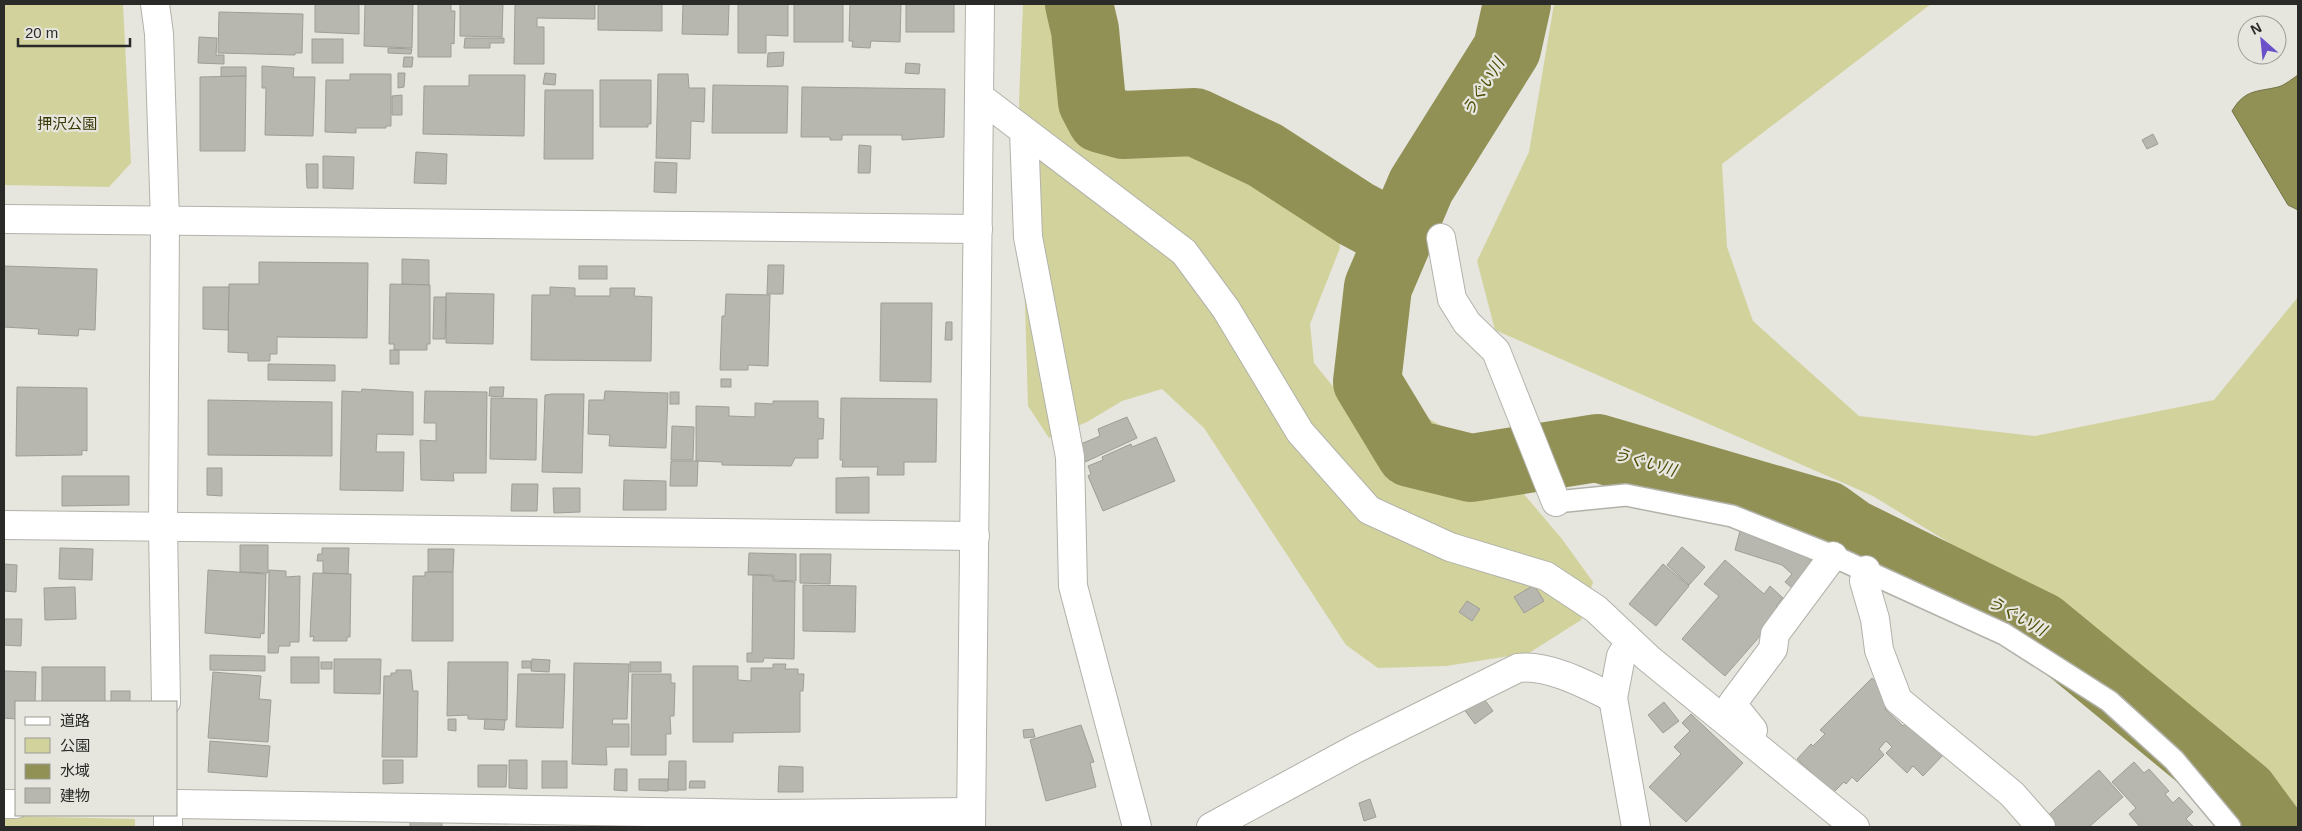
<svg xmlns="http://www.w3.org/2000/svg" width="2302" height="831" font-family="Helvetica,'Noto Sans JP',sans-serif">
<style>
.green{fill:#d2d29d}
.water{fill:#919156;stroke:#727248}
.lines{fill:none;stroke-linecap:round;stroke-linejoin:round}
.river{stroke:#919156;stroke-width:68}
.building{fill:#b7b7b0;stroke:#9e9e97}
.lane-casing{stroke:#b2b2ab;stroke-width:24}
.street-casing{stroke:#b2b2ab;stroke-width:30}
.secondary-casing{stroke:#b2b2ab;stroke-width:30}
.lane{stroke:#fff;stroke-width:21}
.street{stroke:#fff;stroke-width:28}
.secondary{stroke:#fff;stroke-width:28}
.labels{text-anchor:middle;dominant-baseline:central;stroke-width:4.5;stroke-linejoin:round;paint-order:stroke}
.park-label{font-size:15px;fill:#393806;stroke:#e6e6df}
.water-label{font-size:16px;font-style:italic;fill:#4d4b00;stroke:#e6e6df}
</style>
<rect width="100%" height="100%" fill="#e6e6df"/>
<g class="green">
<polygon points="4,4 123,4 131,163 109,187 4,185"/>
<polygon points="1023,4 1077,4 1091,56 1114,95 1310,191 1335,213 1340,248 1310,324 1314,363 1339,394 1426,417 1490,454 1562,539 1593,582 1581,620 1529,653 1446,666 1378,668 1346,645 1204,428 1162,389 1122,401 1087,422 1049,438 1028,406 1019,101"/>
<polygon points="1554,4 1931,4 1722,164 1727,247 1753,321 1859,416 2035,436 2214,400 2298,297 2298,827 2279,827 2173,702 1987,566 1873,496 1495,330 1477,261 1529,152"/>
<polygon points="4,816 135,819 135,827 4,827"/>
</g>
<path class="water" d="M2298,75V210L2288,205L2232,111C2245,89 2257,92 2278,87C2285,85 2292,79 2298,75Z"/>
<g class="lines">
<g class="river">
<polyline points="1079,4 1085,30 1092,102 1101,119 1123,125 1195,122 1265,155 1356,214 1399,237"/>
<polyline points="1517,4 1507,49 1421,186 1378,287 1367,382 1410,453 1471,468 1597,448 1827,515 1852,533 2041,626 2244,793 2269,827"/>
</g>
</g>
<g class="building">
<polygon points="315,4 359,4 359,34 315,32"/>
<polygon points="365,4 413,4 412,48 364,46"/>
<polygon points="418,4 451,4 451,11 455,11 454,44 451,43 451,57 418,57"/>
<polygon points="460,4 503,4 502,37 460,36"/>
<polygon points="515,4 595,4 595,19 537,18 537,27 544,27 544,64 514,64"/>
<polygon points="598,4 662,4 662,31 598,30"/>
<polygon points="683,4 729,4 728,35 682,34"/>
<polygon points="738,4 788,4 788,36 766,35 766,53 738,53"/>
<rect x="794" y="4" width="49" height="38"/>
<polygon points="850,4 901,4 900,42 871,41 870,48 852,47 853,41 849,41"/>
<rect x="906" y="4" width="48" height="28"/>
<polygon points="219,12 303,14 302,53 295,53 295,55 218,53"/>
<polygon points="199,37 217,38 216,55 224,55 224,64 198,63"/>
<polygon points="465,38 504,38 504,43 490,43 490,48 464,48"/>
<rect x="312" y="39" width="31" height="24"/>
<polygon points="388,48 412,49 411,54 388,53"/>
<polygon points="784,52 783,66 767,67 768,53"/>
<polygon points="404,57 413,57 412,67 403,67"/>
<polygon points="906,63 920,64 919,74 905,73"/>
<polygon points="262,66 294,68 293,77 315,77 313,136 265,135 266,88 262,88"/>
<polygon points="221,67 246,67 246,76 221,77"/>
<polygon points="398,73 405,73 404,87 398,88"/>
<polygon points="545,73 556,74 555,85 543,84"/>
<polygon points="350,74 391,74 391,126 386,126 386,128 356,128 356,133 325,132 326,80 350,80"/>
<polygon points="658,74 688,74 689,88 705,88 704,122 691,121 690,159 656,158"/>
<polygon points="469,75 525,75 524,136 423,134 424,86 469,86"/>
<polygon points="246,76 245,151 200,151 200,77"/>
<polygon points="600,80 651,80 651,124 648,124 648,127 600,127"/>
<polygon points="713,85 788,86 787,133 712,133"/>
<polygon points="802,87 945,89 944,137 902,140 902,135 842,135 842,140 830,140 830,137 801,137"/>
<polygon points="545,90 593,90 593,159 544,159"/>
<polygon points="402,95 402,115 392,115 392,96"/>
<polygon points="2153,134 2158,144 2147,149 2142,140"/>
<polygon points="859,145 871,146 870,173 858,173"/>
<polygon points="416,152 447,154 446,184 414,183"/>
<polygon points="323,156 354,157 353,189 323,188"/>
<polygon points="655,162 677,163 676,193 654,192"/>
<polygon points="306,164 318,164 318,188 307,188"/>
<polygon points="402,259 429,260 429,285 402,284"/>
<polygon points="259,262 368,263 367,338 277,337 277,354 270,354 270,361 248,361 248,353 228,352 229,284 259,284"/>
<polygon points="768,265 784,265 783,294 767,294"/>
<polygon points="4,266 97,269 95,330 79,329 78,336 38,334 39,329 4,327"/>
<rect x="579" y="266" width="28" height="13"/>
<polygon points="390,284 430,285 430,344 427,344 427,350 394,350 394,344 389,344"/>
<polygon points="203,287 229,287 228,330 203,329"/>
<polygon points="550,287 575,288 575,296 610,296 610,288 635,288 634,296 652,297 651,361 531,360 532,295 550,295"/>
<polygon points="446,293 494,294 493,344 446,343"/>
<polygon points="726,294 770,295 768,366 748,365 748,370 720,370 722,316 725,316"/>
<polygon points="434,297 446,297 445,339 433,339"/>
<polygon points="881,303 932,303 931,382 880,381"/>
<polygon points="946,322 952,322 952,340 945,340"/>
<rect x="390" y="350" width="9" height="14"/>
<polygon points="268,364 335,365 335,381 268,380"/>
<rect x="721" y="379" width="10" height="8"/>
<polygon points="17,387 87,388 87,451 82,450 82,455 16,456"/>
<polygon points="490,387 504,387 503,397 489,396"/>
<polygon points="362,389 413,392 413,435 377,434 376,452 404,452 403,491 340,490 342,391 361,392"/>
<polygon points="425,391 487,392 486,473 453,473 454,481 421,480 420,440 436,441 436,423 424,423"/>
<polygon points="605,391 668,393 666,448 609,446 610,435 588,434 589,400 604,400"/>
<rect x="670" y="392" width="9" height="12"/>
<polygon points="552,394 584,394 582,473 542,472 545,395"/>
<polygon points="491,398 537,399 536,460 490,459"/>
<polygon points="841,398 937,399 936,462 904,462 904,475 877,475 878,467 842,467 843,460 840,460"/>
<polygon points="208,400 332,402 332,456 208,455"/>
<polygon points="773,401 818,401 818,418 824,419 823,439 818,439 818,458 795,458 791,466 722,465 722,462 696,461 696,406 729,407 729,416 755,417 755,403 773,404"/>
<polygon points="1127,417 1137,438 1083,463 1076,446 1100,436 1098,429"/>
<polygon points="672,426 694,427 693,460 671,460"/>
<polygon points="1156,437 1175,481 1103,511 1088,476 1091,474 1088,466 1103,460 1102,457 1131,444 1132,447"/>
<polygon points="671,461 698,461 697,486 670,486"/>
<polygon points="207,468 222,468 222,496 207,495"/>
<polygon points="62,476 129,476 129,505 62,506"/>
<polygon points="869,477 869,513 836,513 836,478"/>
<polygon points="624,480 666,481 666,510 623,510"/>
<polygon points="512,484 538,484 537,511 511,511"/>
<polygon points="553,488 580,488 580,512 554,513"/>
<polygon points="1740,531 1795,546 1819,569 1798,593 1785,582 1792,574 1782,565 1735,550"/>
<polygon points="240,545 268,545 268,573 240,572"/>
<polygon points="1682,547 1705,567 1689,585 1667,565"/>
<polygon points="60,548 93,549 92,580 59,579"/>
<polygon points="322,548 349,548 348,574 323,573 323,561 317,561 318,554 322,554"/>
<polygon points="428,549 454,549 453,572 428,572"/>
<polygon points="749,553 796,554 796,581 774,580 774,575 748,575"/>
<polygon points="800,554 831,554 830,584 800,583"/>
<polygon points="1725,560 1764,594 1770,586 1783,598 1776,606 1782,611 1725,676 1682,639 1719,596 1704,584"/>
<polygon points="4,564 17,565 16,592 4,591"/>
<polygon points="1663,564 1689,586 1656,626 1629,604"/>
<polygon points="208,570 266,574 264,634 261,633 260,638 205,633"/>
<polygon points="269,570 286,571 286,577 300,576 299,642 290,642 290,646 279,646 278,653 268,653"/>
<polygon points="425,572 453,572 453,641 412,641 413,576 425,576"/>
<polygon points="313,573 351,574 350,637 347,637 347,641 313,641 314,636 310,637"/>
<polygon points="753,575 773,576 773,581 795,582 794,659 764,658 763,662 747,662 747,653 752,653"/>
<polygon points="803,585 856,586 855,632 803,631"/>
<polygon points="1534,585 1544,601 1524,613 1514,597"/>
<polygon points="75,587 76,619 45,620 44,588"/>
<polygon points="1467,601 1480,609 1472,621 1459,612"/>
<polygon points="4,619 22,619 21,646 4,645"/>
<polygon points="210,655 265,656 265,671 210,670"/>
<rect x="291" y="657" width="28" height="26"/>
<polygon points="334,659 381,659 380,694 334,693"/>
<polygon points="532,659 550,660 549,672 531,671"/>
<rect x="522" y="661" width="9" height="7"/>
<rect x="321" y="662" width="11" height="7"/>
<polygon points="448,662 508,662 507,720 468,719 468,715 447,716"/>
<rect x="630" y="662" width="31" height="10"/>
<polygon points="574,663 629,664 627,719 613,719 612,724 629,724 629,747 606,747 607,765 572,764"/>
<polygon points="773,664 786,664 785,669 798,669 798,674 804,674 803,691 800,691 800,732 733,733 733,742 693,742 693,666 738,666 738,680 751,681 751,668 773,668"/>
<rect x="42" y="667" width="63" height="35"/>
<polygon points="396,670 411,670 413,691 418,691 417,757 382,757 384,676 391,676 391,673 396,673"/>
<polygon points="4,671 36,672 35,702 16,702 16,719 4,718"/>
<polygon points="213,672 261,676 259,699 271,700 268,742 208,738"/>
<polygon points="518,674 565,674 563,728 516,727"/>
<polygon points="632,674 671,674 671,683 675,683 674,716 670,716 671,734 666,734 666,755 631,755"/>
<polygon points="1872,678 1894,700 1885,709 1903,726 1910,719 1945,753 1923,776 1913,766 1907,773 1886,753 1892,747 1886,741 1879,749 1884,755 1857,782 1852,777 1846,784 1844,782 1833,793 1797,759 1811,744 1813,746 1825,734 1820,730"/>
<rect x="111" y="691" width="19" height="11"/>
<polygon points="1481,695 1493,711 1475,724 1463,708"/>
<polygon points="1664,702 1679,721 1663,733 1648,715"/>
<polygon points="1691,714 1743,763 1686,822 1649,787 1681,754 1674,747 1690,731 1682,723"/>
<polygon points="448,719 456,719 456,731 448,730"/>
<polygon points="485,719 505,720 504,730 484,729"/>
<polygon points="1081,725 1094,762 1090,763 1096,787 1046,801 1030,740"/>
<polygon points="1033,729 1035,737 1024,738 1023,730"/>
<polygon points="210,741 270,746 267,777 208,772"/>
<polygon points="383,760 403,760 403,783 383,784"/>
<polygon points="509,760 527,760 527,789 509,788"/>
<rect x="542" y="761" width="25" height="27"/>
<polygon points="669,761 686,761 686,790 668,790"/>
<polygon points="2134,762 2144,773 2149,769 2169,791 2165,794 2173,803 2179,797 2193,812 2186,819 2194,827 2140,827 2129,814 2136,808 2112,782"/>
<polygon points="478,765 507,765 506,787 478,787"/>
<polygon points="779,766 803,767 803,792 778,792"/>
<polygon points="615,769 627,769 627,791 614,790"/>
<polygon points="2099,770 2123,797 2089,827 2052,827 2044,819"/>
<polygon points="639,779 668,779 668,791 639,790"/>
<polygon points="690,781 705,781 705,788 689,788"/>
<polygon points="1370,799 1376,817 1364,821 1359,803"/>
<polygon points="410,822 442,823 442,827 410,827"/>
</g>
<g class="lines">
<g class="lane-casing">
<polyline id="lane" points="1556,502 1626,495 1732,516 1833,556 2004,634 2109,701 2174,760 2230,827"/>
</g>
<g class="street-casing">
<g id="street">
<polyline points="155,4 159,34 165,221 163,527 166,702"/>
<polyline points="981,98 1184,252 1226,309 1300,432 1369,510 1450,547 1546,576 1596,609 1648,658 1855,827"/>
<polyline points="1024,131 1028,237 1070,457 1073,586 1137,827"/>
<polyline points="1441,238 1452,299 1467,323 1496,351 1556,502"/>
<polyline points="4,525 975,536"/>
<polyline points="1866,570 1864,581 1875,619 1879,650 1898,700 2012,794 2041,827"/>
<polyline points="1630,642 1621,656 1613,698 1636,827"/>
<polyline points="1753,730 1732,704 1773,649 1775,634 1833,556"/>
<polyline points="4,804 16,804"/>
<polyline points="176,804 770,814 971,812"/>
<polyline points="168,815 168,827"/>
<path d="M1211,827L1357,748L1518,668C1548,664 1587,685 1613,698"/>
</g>
</g>
<g class="secondary-casing">
<g id="secondary">
<polyline points="4,219 978,229"/>
<polyline points="971,827 980,4"/>
</g>
</g>
<use href="#lane" class="lane"/>
<use href="#street" class="street"/>
<use href="#secondary" class="secondary"/>
</g>
<g class="labels">
<g class="park-label">
<text x="67" y="123">押沢公園</text>
</g>
<g class="water-label">
<text transform="translate(1483 87) rotate(-58)">うぐい川</text>
<text transform="translate(1645 462) rotate(16)">うぐい川</text>
<text transform="translate(2017 616) rotate(29)">うぐい川</text>
</g>
</g>
<rect width="2302" height="831" fill="none" stroke="#2a2a28" stroke-width="10"/>
<rect x="15" y="701" width="162" height="115" fill="#e6e6df" stroke="#9b9b96"/>
<rect x="25" y="717" width="25" height="8" fill="#ffffff" stroke="#9b9b96"/>
<text x="60" y="726" font-size="15" fill="#2a2a28">道路</text>
<rect x="25" y="738" width="25" height="15" fill="#d2d29d" stroke="#9b9b96"/>
<text x="60" y="751" font-size="15" fill="#2a2a28">公園</text>
<rect x="25" y="764" width="25" height="15" fill="#919156" stroke="#9b9b96"/>
<text x="60" y="776" font-size="15" fill="#2a2a28">水域</text>
<rect x="25" y="788" width="25" height="15" fill="#b7b7b0" stroke="#9b9b96"/>
<text x="60" y="801" font-size="15" fill="#2a2a28">建物</text>
<g transform="translate(2262 40) rotate(333)"><circle r="24" fill="#e6e6df" stroke="#9b9b96"/>
<path d="M0-4L9 19L0 12L-9 19Z" fill="#6a51ca"/>
<text y="-8" font-size="14" font-weight="bold" text-anchor="middle" fill="#2a2a28">N</text>
</g>
<path d="M18 38v8h112v-8" fill="none" stroke="#2a2a28" stroke-width="2.5"/>
<text x="25" y="38" font-size="15" fill="#2a2a28" stroke="#e6e6df" stroke-width="4" paint-order="stroke">20 m</text>
</svg>
